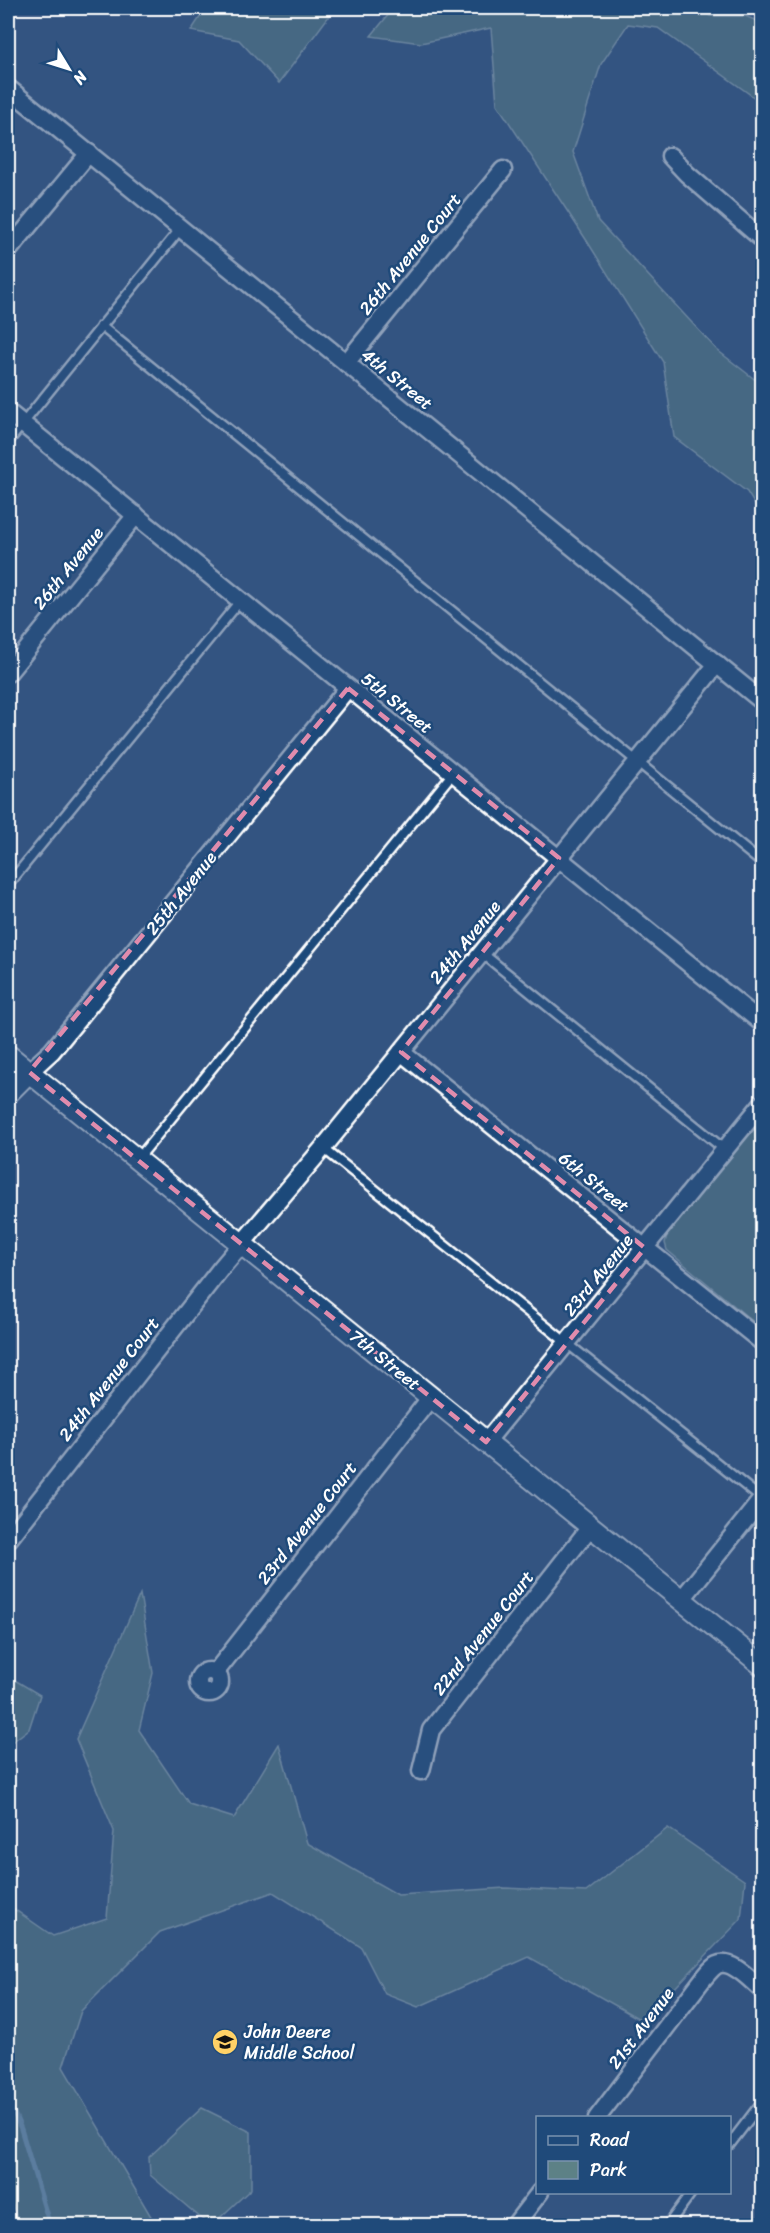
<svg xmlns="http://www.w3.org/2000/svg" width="770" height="2233" font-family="Sriracha,sans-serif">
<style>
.green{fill:#5d8186;stroke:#aec0c2;stroke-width:1.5}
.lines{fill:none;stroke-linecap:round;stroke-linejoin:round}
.stream{stroke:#8dafc3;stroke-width:5}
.service-casing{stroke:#fff;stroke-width:13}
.minor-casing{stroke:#fff;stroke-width:21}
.tertiary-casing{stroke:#fff;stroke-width:24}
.service{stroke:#1f4a7a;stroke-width:8}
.minor{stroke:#1f4a7a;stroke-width:16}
.tertiary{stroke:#1f4a7a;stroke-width:20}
.marked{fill:none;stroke:#e08cad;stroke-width:4.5;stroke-dasharray:12 8;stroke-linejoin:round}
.labels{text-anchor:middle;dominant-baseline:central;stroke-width:5;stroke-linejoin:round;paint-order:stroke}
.street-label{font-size:18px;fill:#fff;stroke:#1f4a7a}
.poi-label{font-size:18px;fill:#fff;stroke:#1f4a7a;text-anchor:start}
</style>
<rect width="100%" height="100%" fill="#335481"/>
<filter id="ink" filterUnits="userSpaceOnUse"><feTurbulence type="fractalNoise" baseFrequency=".0167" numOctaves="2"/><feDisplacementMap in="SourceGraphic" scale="12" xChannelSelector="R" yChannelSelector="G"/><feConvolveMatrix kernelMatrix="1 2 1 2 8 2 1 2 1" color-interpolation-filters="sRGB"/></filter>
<g filter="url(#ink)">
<g class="green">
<polygon points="206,8 335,8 279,83 239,40 191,31"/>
<polygon points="394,8 698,8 710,16 745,16 762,23 762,103 658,28 628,24 601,64 573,152 598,221 717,350 762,385 762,516 747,492 674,437 663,362 587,241 497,104 491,28 421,43 371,36"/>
<polygon points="762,1119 762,1329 667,1250 665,1243 667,1235"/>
<polygon points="140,1594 153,1673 139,1730 189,1804 234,1818 279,1744 307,1843 398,1895 505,1888 586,1892 668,1828 745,1881 741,1919 643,2021 529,1957 418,2007 385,1994 361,1947 273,1892 160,1932 81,2011 63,2067 156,2225 19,2225 8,2191 8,1905 53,1936 107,1918 114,1831 76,1739"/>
<polygon points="8,1676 40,1695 29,1729 8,1745"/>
<polygon points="202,2108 251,2132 251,2189 212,2225 209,2225 150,2175 149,2157"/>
</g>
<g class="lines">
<polyline class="stream" points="8,2099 21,2129 50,2226"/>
<g class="service-casing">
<g id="service">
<polyline points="101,326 762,863"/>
<polyline points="8,442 181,228"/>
<polyline points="8,885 240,601"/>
<polyline points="482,953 725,1150"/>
<polyline points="323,1148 762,1499"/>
<polyline points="137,1160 453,773"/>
<polyline points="730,2144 762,2102"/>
<polyline points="667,2226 692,2192"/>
</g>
</g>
<g class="minor-casing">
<g id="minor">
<polyline points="8,88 762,701"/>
<polyline points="670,156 687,174 762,239"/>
<polyline points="8,251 89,153"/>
<polyline points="346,363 503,170"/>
<polyline points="8,412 762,1023"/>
<polyline points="8,673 136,515"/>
<polyline points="401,1052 762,1342"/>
<polyline points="29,1072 52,1051 348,688"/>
<polyline points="486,1442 762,1104"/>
<polyline points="8,1540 222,1267 323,1148 717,664"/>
<polyline points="682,1599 762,1499"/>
<circle cx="209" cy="1682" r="11"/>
<polyline points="215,1673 431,1397"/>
<polyline points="421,1771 431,1730 591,1526"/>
<path d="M597,2118L703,1979C707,1975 711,1968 717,1965C732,1958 752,1982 762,1990"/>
<polyline points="514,2226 540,2192"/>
</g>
</g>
<g class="tertiary-casing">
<g id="tertiary">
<polyline points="8,1055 762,1665"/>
<polyline points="8,1093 29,1072"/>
</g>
</g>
<use href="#service" class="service"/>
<use href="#minor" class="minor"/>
<use href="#tertiary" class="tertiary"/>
</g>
</g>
<path d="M0 0H770V2233H0ZM348,688L559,858L401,1052L645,1248L486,1442L29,1072Z" fill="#335481" fill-opacity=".55" fill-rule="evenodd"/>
<path class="marked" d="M348,688L559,858L401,1052L645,1248L486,1442L29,1072Z"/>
<defs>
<g id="school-disc" transform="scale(1.35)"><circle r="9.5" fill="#ffd166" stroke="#1f4a7a"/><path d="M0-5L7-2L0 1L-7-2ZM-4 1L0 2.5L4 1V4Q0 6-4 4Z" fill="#111"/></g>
</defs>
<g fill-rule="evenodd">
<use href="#school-disc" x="225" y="2042"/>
</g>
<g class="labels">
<g class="street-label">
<text transform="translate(410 254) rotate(-51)">26th Avenue Court</text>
<text transform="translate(397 379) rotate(39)">4th Street</text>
<text transform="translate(68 568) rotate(-51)">26th Avenue</text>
<text transform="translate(397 703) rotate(39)">5th Street</text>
<text transform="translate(181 893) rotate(-51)">25th Avenue</text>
<text transform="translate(465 942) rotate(-51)">24th Avenue</text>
<text transform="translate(594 1182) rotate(39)">6th Street</text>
<text transform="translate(598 1275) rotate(-51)">23rd Avenue</text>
<text transform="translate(385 1360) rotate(39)">7th Street</text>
<text transform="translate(109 1379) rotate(-52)">24th Avenue Court</text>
<text transform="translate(307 1523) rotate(-52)">23rd Avenue Court</text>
<text transform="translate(483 1633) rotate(-52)">22nd Avenue Court</text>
<text transform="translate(641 2028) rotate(-53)">21st Avenue</text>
</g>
<g class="poi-label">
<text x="244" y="2032">John Deere<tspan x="244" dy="21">Middle School</tspan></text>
</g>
</g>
<rect width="770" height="2233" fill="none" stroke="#1f4a7a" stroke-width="30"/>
<rect x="15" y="15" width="740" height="2203" fill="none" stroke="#fff" stroke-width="2" filter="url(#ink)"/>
<rect x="536" y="2116" width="195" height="78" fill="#1f4a7a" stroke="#7992af" stroke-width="1.5"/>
<rect x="548" y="2136" width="30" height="9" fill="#1f4a7a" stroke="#7992af" stroke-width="1.5"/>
<text x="590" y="2146" font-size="18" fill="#ffffff">Road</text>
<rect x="548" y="2161" width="30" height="18" fill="#5d8186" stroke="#7992af" stroke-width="1.5"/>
<text x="590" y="2176" font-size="18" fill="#ffffff">Park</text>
<g transform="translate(69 69) rotate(128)" stroke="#1f4a7a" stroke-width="4.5" paint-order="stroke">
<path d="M0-4.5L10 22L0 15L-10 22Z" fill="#ffffff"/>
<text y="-9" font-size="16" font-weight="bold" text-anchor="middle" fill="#ffffff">N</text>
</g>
</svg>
